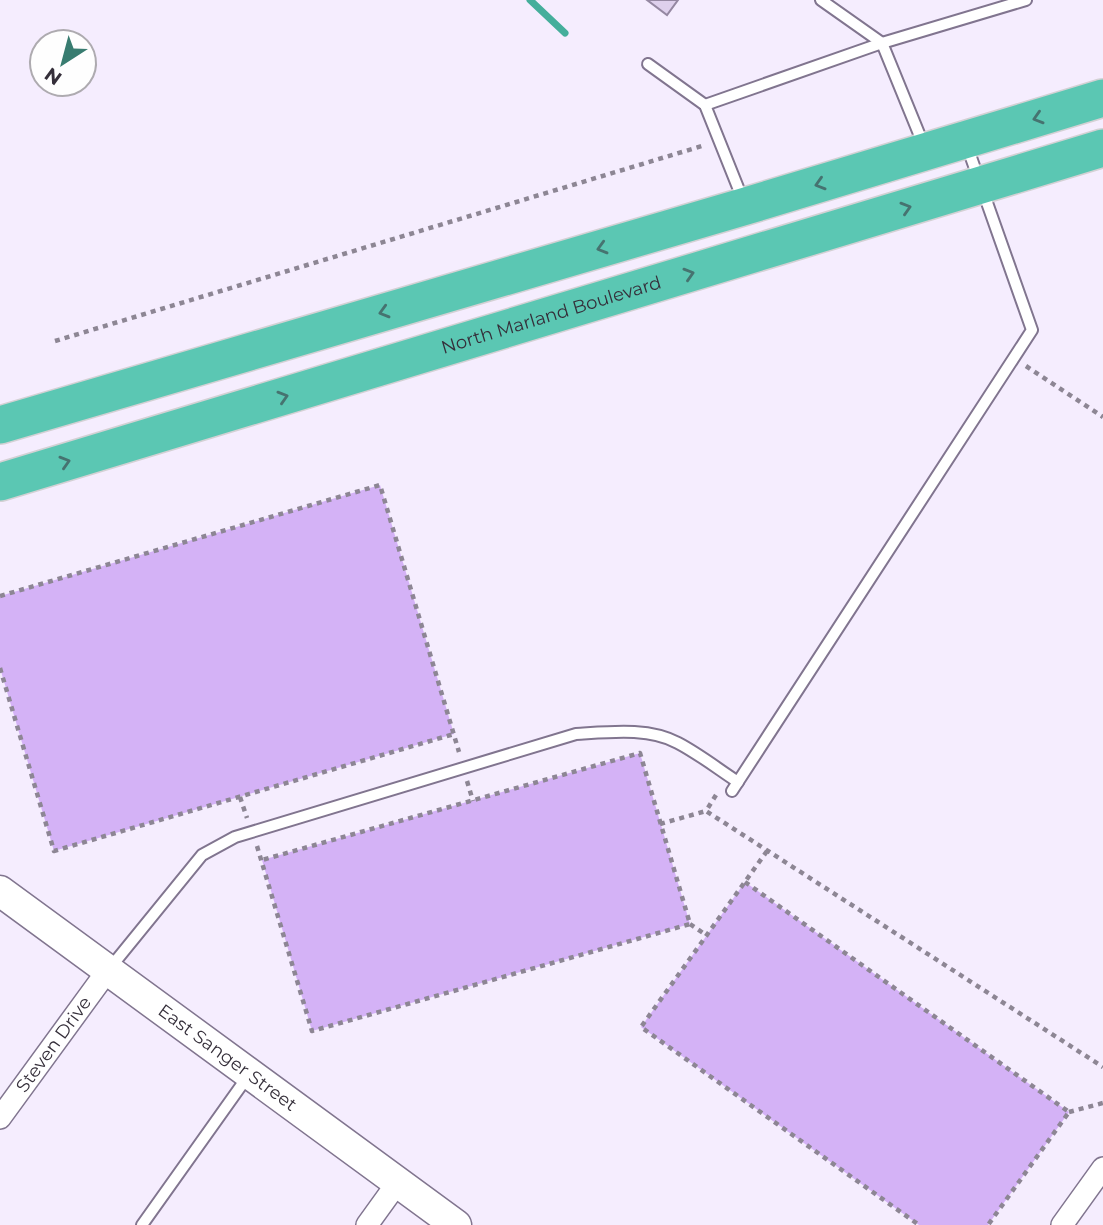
<svg xmlns="http://www.w3.org/2000/svg" width="1103" height="1225" font-family="Montserrat,sans-serif">
<style>
.green{fill:#d4b2f6}
.lines{fill:none;stroke-linecap:round;stroke-linejoin:round}
.stream{stroke:#45ae9b;stroke-width:7}
.building{fill:#ded0ec;stroke:#9588a2;stroke-width:2}
.lane-casing{stroke:#81758f;stroke-width:14}
.street-casing{stroke:#81758f;stroke-width:24}
.secondary-casing{stroke:#81758f;stroke-width:33}
.highway-casing{stroke:#d3d1d4;stroke-width:40}
.path{stroke:#8d8694;stroke-width:4.5;stroke-dasharray:5 5;stroke-linecap:butt}
.lane{stroke:#fff;stroke-width:10}
.street{stroke:#fff;stroke-width:21}
.secondary{stroke:#fff;stroke-width:30}
.highway{stroke:#5bc7b3;stroke-width:37}
.oneway{stroke:#467370}
.labels{text-anchor:middle;dominant-baseline:central;stroke-width:5;stroke-linejoin:round;paint-order:stroke}
.street-label{font-size:18px;fill:#352f3a;stroke:#fefefe}
</style>
<rect width="100%" height="100%" fill="#f5edfe"/>
<g class="green">
<polygon points="380,485 454,734 54,851 0,668 0,596"/>
<polygon points="640,753 690,924 312,1031 262,860"/>
<polygon points="745,882 1069,1112 988,1225 919,1225 641,1027"/>
</g>
<g class="lines">
<polyline class="stream" points="530,0 565,33"/>
</g>
<polygon class="building" points="647,0 678,0 667,15"/>
<g class="lines">
<g class="lane-casing">
<g id="lane">
<polyline points="821,0 882,43 924,146"/>
<polyline points="648,64 705,105 743,200"/>
<polyline points="705,105 882,43 1026,0"/>
<polyline points="732,791 1032,330 967,146"/>
<path d="M110,968L202,855L235,837L576,734C609,732 649,727 678,743C699,754 718,769 738,782"/>
<polyline points="142,1225 248,1076"/>
</g>
</g>
<g class="street-casing">
<g id="street">
<path id="s1" d="M0,1118L108,970"/>
<polyline points="367,1225 398,1182"/>
<polyline points="1062,1225 1103,1168"/>
</g>
</g>
<g class="secondary-casing">
<g id="secondary">
<path id="s2" d="M0,891L456,1225"/>
</g>
</g>
<g class="highway-casing">
<g id="highway">
<polyline points="0,425 746,206 1103,98"/>
<path id="s3" d="M0,482L1103,148"/>
</g>
</g>
<g class="path">
<polyline points="55,341 702,146"/>
<polyline points="1026,366 1103,417"/>
<polyline points="0,596 380,485 459,752"/>
<polyline points="0,668 54,851 454,734"/>
<polyline points="467,781 473,801"/>
<polyline points="716,795 706,811 1103,1067"/>
<polyline points="240,797 247,818"/>
<polyline points="660,824 706,811"/>
<polyline points="257,846 312,1031 690,924 640,753 262,860"/>
<polyline points="767,851 641,1027 919,1225"/>
<polyline points="745,882 1069,1112 988,1225"/>
<polyline points="690,924 706,935"/>
<polyline points="1069,1112 1103,1103"/>
</g>
<use href="#lane" class="lane"/>
<use href="#street" class="street"/>
<use href="#secondary" class="secondary"/>
<use href="#highway" class="highway"/>
</g>
<defs><path id="oneway-chevron" d="M-2-3.5L2.5 0L-2 3.5" fill="none" stroke-width="1.6" stroke-linecap="round" stroke-linejoin="round" transform="scale(1.75)"/></defs>
<g class="oneway">
<use href="#oneway-chevron" transform="translate(1038 118) rotate(163)"/>
<use href="#oneway-chevron" transform="translate(820 184) rotate(163)"/>
<use href="#oneway-chevron" transform="translate(906 208) rotate(-17)"/>
<use href="#oneway-chevron" transform="translate(602 248) rotate(164)"/>
<use href="#oneway-chevron" transform="translate(689 274) rotate(-17)"/>
<use href="#oneway-chevron" transform="translate(384 312) rotate(164)"/>
<use href="#oneway-chevron" transform="translate(283 397) rotate(-17)"/>
<use href="#oneway-chevron" transform="translate(65 462) rotate(-17)"/>
</g>
<g class="labels">
<g class="street-label">
<text stroke="none"><textPath href="#s3" startOffset="576">North Marland Boulevard</textPath></text>
<text stroke="none"><textPath href="#s1" startOffset="91">Steven Drive</textPath></text>
<text stroke="none"><textPath href="#s2" startOffset="282">East Sanger Street</textPath></text>
</g>
</g>
<g transform="translate(63 63) rotate(216)"><circle r="33" fill="#fefefe" stroke="#aeabb0" stroke-width="2"/>
<path d="M0-5L12 26L0 18L-12 26Z" fill="#387c70"/>
<text y="-10" font-size="19" font-weight="bold" text-anchor="middle" fill="#352f3a">N</text>
</g>
</svg>
